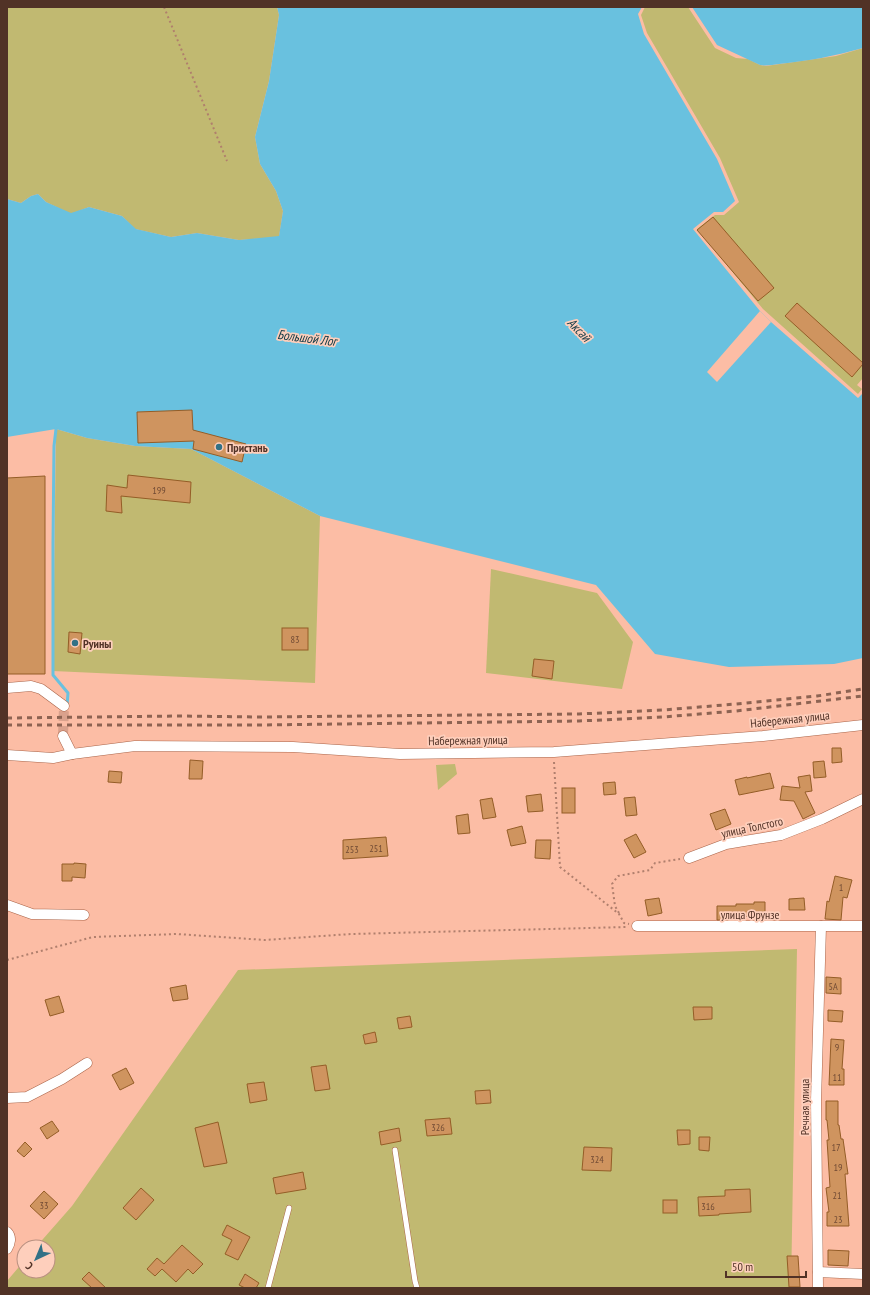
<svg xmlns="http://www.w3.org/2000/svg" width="870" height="1295" font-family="'PT Sans Narrow',sans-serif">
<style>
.green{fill:#c1b971}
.water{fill:#69c1df}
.pier{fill:#fcbda5}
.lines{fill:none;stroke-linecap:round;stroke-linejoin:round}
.stream{stroke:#69c1df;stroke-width:3}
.building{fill:#cf945f;stroke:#945d27}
.street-tunnel{stroke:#daa18c;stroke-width:10;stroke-dasharray:10 5;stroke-linecap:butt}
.lane-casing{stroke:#aa6448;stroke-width:6}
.street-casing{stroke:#aa6448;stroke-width:11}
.path{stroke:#b07f6d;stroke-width:2;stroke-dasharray:2 3;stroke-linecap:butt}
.lane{stroke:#fff;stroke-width:5}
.street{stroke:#fff;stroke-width:10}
.rail{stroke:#8d6352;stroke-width:3;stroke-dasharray:5 5;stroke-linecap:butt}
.poi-dot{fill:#327186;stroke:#fecfbc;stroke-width:1.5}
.labels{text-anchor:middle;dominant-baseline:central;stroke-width:3.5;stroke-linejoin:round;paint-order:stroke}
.number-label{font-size:10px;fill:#704a34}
.poi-label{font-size:12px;font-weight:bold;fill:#513226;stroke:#fecfbc;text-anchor:start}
.street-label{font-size:12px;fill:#513226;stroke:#fecfbc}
.water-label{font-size:13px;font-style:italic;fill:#0e3844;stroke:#fecfbc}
</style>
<rect width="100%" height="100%" fill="#fcbda5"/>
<g class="green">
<polygon points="7,7 277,7 279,15 269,81 255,137 260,164 276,191 283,211 279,237 239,240 197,233 171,237 135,229 122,216 89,207 71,214 46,202 38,194 31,196 21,203 7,199"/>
<polygon points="645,7 688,7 715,48 736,58 748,59 760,65 766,66 836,56 863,48 863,378 857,385 862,389 858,394 763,309 697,229 715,215 724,215 739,202 720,158 647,33 641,15"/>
<polygon points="56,429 87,438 135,446 191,449 320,516 315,683 53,671"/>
<polygon points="491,569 597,593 633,642 622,689 486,673"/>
<polygon points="455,764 457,774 438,790 436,765"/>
<polygon points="797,949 791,1288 7,1288 7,1281 24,1261 24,1271 48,1271 48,1247 36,1247 72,1206 238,970"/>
</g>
<g class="water">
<polygon points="277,7 642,7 638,14 644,34 717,159 735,201 723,212 714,212 693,229 760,311 771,322 858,398 863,393 863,658 834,664 729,667 655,654 596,585 320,516 191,449 135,446 87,438 56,429 7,437 7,199 21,203 31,196 38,194 46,202 71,213 89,207 122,216 136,229 171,237 197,233 239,240 279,236 283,211 276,191 260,164 255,137 269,81 279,15"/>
<path d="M692,7H863V48C835,56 808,61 779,64C772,65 767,66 760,65L717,45Z"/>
</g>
<polygon class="pier" points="760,311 771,322 717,382 707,372"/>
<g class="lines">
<polyline class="stream" points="56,429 54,446 53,544 53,675 68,693 67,706"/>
</g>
<g class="building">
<polygon points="713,217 774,288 758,301 697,230"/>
<polygon points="797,303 863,363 863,364 852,377 785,316"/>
<polygon points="192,410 193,430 246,444 242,462 193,449 194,441 138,443 137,412"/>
<polygon points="128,475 191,482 190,503 121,496 122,513 106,511 107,485 127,488"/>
<polygon points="45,476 45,674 7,674 7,478"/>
<rect x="282" y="628" width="26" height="22"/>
<polygon points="69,632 82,633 80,654 68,652"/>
<polygon points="534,659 554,661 552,679 532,676"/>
<polygon points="832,748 841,748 842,762 832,763"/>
<polygon points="190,760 203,761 202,779 189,779"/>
<polygon points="824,761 826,777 814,778 813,762"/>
<polygon points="109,771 122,772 121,783 108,782"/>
<polygon points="770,773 774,788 739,795 735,780 747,777 747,778"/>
<polygon points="810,775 812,791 805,792 815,813 803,819 794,801 780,800 782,786 800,788 798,777"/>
<polygon points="615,782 616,794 604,795 603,783"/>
<rect x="562" y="788" width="13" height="25"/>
<polygon points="541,794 543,811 528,812 526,796"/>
<polygon points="635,797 637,815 626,816 624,798"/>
<polygon points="492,798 496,817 483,819 480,800"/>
<polygon points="725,809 731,824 716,830 710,814"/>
<polygon points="468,814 470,833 458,834 456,816"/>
<polygon points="522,826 526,843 511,846 507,830"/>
<polygon points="636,834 646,852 634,858 624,840"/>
<polygon points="386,837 388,856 343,859 343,840"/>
<polygon points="536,840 551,840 550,859 535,858"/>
<polygon points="74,863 86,864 85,878 72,877 72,881 62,881 62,864 74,864"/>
<polygon points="835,876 852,880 847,898 843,897 841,920 825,919 827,901 829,902"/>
<polygon points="659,898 662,913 648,916 645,900"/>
<polygon points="804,898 805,910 789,910 789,899"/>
<polygon points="754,902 765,902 765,916 729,917 729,920 717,920 717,906 736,906 736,904 754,904"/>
<polygon points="826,977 841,978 841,994 826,993"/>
<polygon points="186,985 188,999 173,1001 170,988"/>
<polygon points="59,996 64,1012 50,1016 45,1000"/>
<polygon points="693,1007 712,1007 712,1019 694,1020"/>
<polygon points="828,1010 843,1011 842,1022 828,1021"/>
<polygon points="410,1016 412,1027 399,1029 397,1018"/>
<polygon points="375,1032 377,1042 365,1044 363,1035"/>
<polygon points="831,1039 844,1040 842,1069 844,1069 844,1085 829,1085"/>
<polygon points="326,1065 330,1089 315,1091 311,1067"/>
<polygon points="126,1068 134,1083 120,1090 112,1075"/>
<polygon points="264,1082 267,1100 250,1103 247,1084"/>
<polygon points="490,1090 491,1103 476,1104 475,1091"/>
<polygon points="826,1101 838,1101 838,1125 839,1125 841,1139 843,1139 848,1174 845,1174 849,1226 827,1226 827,1212 829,1212 826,1188 830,1187 827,1140 829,1140 827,1120 826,1120"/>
<polygon points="450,1118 452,1134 427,1136 425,1120"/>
<polygon points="52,1121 59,1131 47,1139 40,1128"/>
<polygon points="218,1122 227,1163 204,1167 195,1128"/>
<polygon points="399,1128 401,1141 381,1145 379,1132"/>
<polygon points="677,1130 690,1130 690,1144 678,1145"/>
<polygon points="699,1137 710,1137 709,1151 699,1150"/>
<polygon points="25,1142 32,1149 24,1157 17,1151"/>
<polygon points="584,1147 612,1148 611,1171 582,1170"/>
<polygon points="303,1172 306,1189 276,1194 273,1178"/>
<polygon points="141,1188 154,1200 136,1220 123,1208"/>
<polygon points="750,1189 751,1212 719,1214 719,1215 699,1216 698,1197 725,1196 725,1190"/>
<polygon points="44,1191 58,1204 44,1219 30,1206"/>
<rect x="663" y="1200" width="14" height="13"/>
<polygon points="227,1225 250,1237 238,1260 225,1254 232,1240 222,1235"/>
<polygon points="182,1245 203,1264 193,1274 188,1269 176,1282 162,1269 155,1276 147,1269 157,1258 164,1264"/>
<polygon points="828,1250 849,1251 848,1266 828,1265"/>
<polygon points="787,1256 798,1256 800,1287 789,1287"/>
<polygon points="89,1272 106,1288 92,1288 82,1279"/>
<polygon points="245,1274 259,1283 256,1288 245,1288 239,1285"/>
</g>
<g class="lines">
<polyline class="street-tunnel" points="63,736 64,706"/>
<g class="lane-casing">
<g id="lane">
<polyline points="395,1150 415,1281 417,1288"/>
<polyline points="268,1288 289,1208"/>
</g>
</g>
<g class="street-casing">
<g id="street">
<polyline points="7,688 31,686 41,689 64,706"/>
<polyline points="63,736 72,754"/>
<polyline points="7,755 53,758 72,754 135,746 293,747 400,754 554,752 763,736 863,725"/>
<polyline points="689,858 726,844 781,835 822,819 863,799"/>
<polyline points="7,905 32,914 84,915"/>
<polyline points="637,926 863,926"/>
<polyline points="7,1098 27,1097 62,1079 87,1063"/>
<path d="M7,1232C12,1237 10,1244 7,1249"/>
<polyline points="818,1272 863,1274"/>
<polyline points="818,1288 816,1101 821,926"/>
</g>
</g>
<g class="path">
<polyline points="164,7 227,161"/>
<polyline points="554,762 560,867 619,914 624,923 629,924"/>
<polyline points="619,913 615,906 612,884 618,876 650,870 655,863 680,859"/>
<polyline points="7,960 93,937 177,934 265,940 351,934 628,927"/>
</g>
<use href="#lane" class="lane"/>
<use href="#street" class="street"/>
<g class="rail">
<polyline points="7,718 179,716 260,717 579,714 663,710 736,704 817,696 863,689"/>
<polyline points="7,725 259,725 579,721 663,717 736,711 863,696"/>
</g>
</g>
<g class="poi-dot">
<circle cx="219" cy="447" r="4"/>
<circle cx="75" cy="643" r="4"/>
</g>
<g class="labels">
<g class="number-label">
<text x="159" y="490">199</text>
<text x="295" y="639">83</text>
<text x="376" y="848">251</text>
<text x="352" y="849">253</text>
<text x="841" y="887">1</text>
<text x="833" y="986">5А</text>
<text x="837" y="1047">9</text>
<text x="837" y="1077">11</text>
<text x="438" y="1127">326</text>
<text x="836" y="1147">17</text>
<text x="597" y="1159">324</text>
<text x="838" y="1167">19</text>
<text x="837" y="1195">21</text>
<text x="44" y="1205">33</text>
<text x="708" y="1206">316</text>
<text x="838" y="1219">23</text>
</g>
<g class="poi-label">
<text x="227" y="447">Пристань</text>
<text x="83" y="643">Руины</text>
</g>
<g class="street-label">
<text transform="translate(790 719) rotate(-6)">Набережная улица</text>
<text transform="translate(468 740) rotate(-1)">Набережная улица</text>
<text transform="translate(752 827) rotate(-12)">улица Толстого</text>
<text x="750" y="914">улица Фрунзе</text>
<text transform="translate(804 1107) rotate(-90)">Речная улица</text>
</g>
<g class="water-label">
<text transform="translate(579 330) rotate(46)">Аксай</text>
<text transform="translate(307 338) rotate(7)">Большой Лог</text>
</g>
</g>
<rect width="870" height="1295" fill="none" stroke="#513226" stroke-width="16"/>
<g transform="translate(36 1259) rotate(224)"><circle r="19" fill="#fecfbc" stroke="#b99080"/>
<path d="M0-3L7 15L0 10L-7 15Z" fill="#327186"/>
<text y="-6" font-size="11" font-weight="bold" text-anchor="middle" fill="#513226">С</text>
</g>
<path d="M726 1271v6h80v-6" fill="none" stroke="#513226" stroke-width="2"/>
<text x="732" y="1271" font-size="12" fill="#513226" stroke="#fecfbc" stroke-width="3" paint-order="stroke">50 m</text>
</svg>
